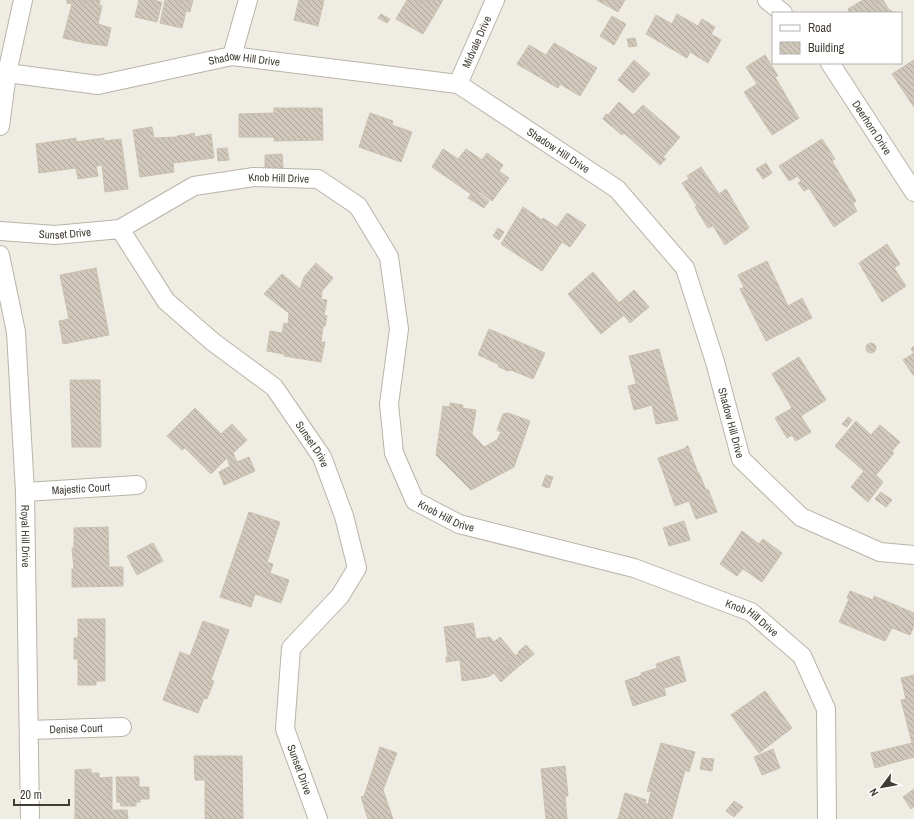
<svg xmlns="http://www.w3.org/2000/svg" width="914" height="819" font-family="'Archivo Narrow',sans-serif">
<style>
.building{fill:url(#building-back-hatch);stroke:#cac0af}
.lines{fill:none;stroke-linecap:round;stroke-linejoin:round}
.street-casing{stroke:#bab4a8;stroke-width:20}
.street{stroke:#fff;stroke-width:18}
.labels{text-anchor:middle;dominant-baseline:central;stroke-width:4;stroke-linejoin:round;paint-order:stroke}
.street-label{font-size:11px;fill:#413d34;stroke:#fff}
</style>
<defs>
<pattern id="building-back-hatch" width="6" height="6" patternUnits="userSpaceOnUse"><rect width="6" height="6" fill="#d0c8bb"/><path d="M-1 5l2 2M0 0l6 6M5-1l2 2" fill="none" stroke="#aaa499"/></pattern>
</defs>
<rect width="100%" height="100%" fill="#efece4"/>
<g class="building">
<polygon points="67,0 100,0 99,5 102,6 98,24 111,28 107,46 85,43 63,38 72,4 67,3"/>
<polygon points="139,0 152,0 162,2 157,22 135,17"/>
<polygon points="165,0 193,0 190,12 186,11 182,28 160,23"/>
<polygon points="299,0 324,0 318,26 294,20"/>
<polygon points="407,0 443,0 423,34 396,19"/>
<polygon points="597,0 625,0 618,12"/>
<polygon points="863,0 883,0 890,11 891,10 893,13 850,13 848,9"/>
<polygon points="381,14 390,19 387,23 378,18"/>
<polygon points="677,14 698,26 702,19 715,27 711,34 721,40 708,63 690,52 687,58 646,34 656,15 672,24"/>
<polygon points="612,16 626,24 614,45 600,36"/>
<polygon points="635,38 637,46 629,47 627,39"/>
<polygon points="554,43 597,68 580,96 560,84 558,88 517,64 529,45 546,55"/>
<polygon points="765,55 778,76 775,77 799,118 772,135 744,92 757,84 746,67"/>
<polygon points="634,60 650,74 633,93 618,80"/>
<polygon points="914,60 914,107 892,74"/>
<polygon points="619,102 633,115 643,105 680,137 663,157 666,159 660,165 624,133 622,135 603,119 606,114 608,115"/>
<polygon points="274,108 322,108 323,140 274,141 274,137 239,137 239,114 274,113"/>
<polygon points="370,113 393,121 392,125 412,132 401,162 359,147"/>
<polygon points="152,127 154,138 177,137 177,136 183,135 183,136 194,133 195,137 211,134 214,158 173,163 174,172 140,177 133,130"/>
<polygon points="76,138 76,142 104,138 104,141 121,139 128,189 105,192 102,165 96,166 98,176 78,179 76,168 39,173 36,144"/>
<polygon points="822,139 835,159 832,161 856,201 853,204 857,211 834,227 809,188 804,191 798,183 801,181 798,176 789,181 779,166"/>
<polygon points="227,148 229,160 218,161 217,149"/>
<polygon points="443,149 458,159 466,149 482,160 487,153 503,165 499,171 509,178 492,201 475,189 474,190 489,201 484,208 468,198 471,194 432,167"/>
<polygon points="282,154 283,169 265,169 265,155"/>
<polygon points="766,163 772,173 763,179 756,169"/>
<polygon points="701,167 719,194 726,189 749,228 725,245 713,226 708,228 695,207 697,206 682,183 689,179 687,176"/>
<polygon points="523,207 542,220 543,218 557,227 567,213 586,225 570,247 562,242 542,271 501,244"/>
<polygon points="498,228 504,232 499,240 493,236"/>
<polygon points="887,244 900,264 894,268 906,286 882,302 859,263"/>
<polygon points="767,261 788,306 802,298 812,318 766,341 740,289 744,287 738,275"/>
<polygon points="316,263 333,278 322,291 321,299 327,300 324,315 327,316 325,326 323,326 321,342 325,342 321,362 284,356 284,354 267,351 270,331 282,333 284,323 288,324 289,313 264,294 282,274 300,289 304,277"/>
<polygon points="96,268 109,335 63,344 59,321 69,319 60,275"/>
<polygon points="593,272 619,303 634,290 649,307 630,323 624,315 601,334 568,294"/>
<polygon points="489,329 545,353 533,379 511,370 508,371 499,367 498,364 478,355"/>
<circle cx="871" cy="348" r="5"/>
<polygon points="914,346 914,376 903,360 914,353 911,349"/>
<polygon points="659,349 678,420 656,424 652,405 634,410 628,386 636,384 629,356"/>
<polygon points="799,357 826,400 801,416 811,432 796,441 792,435 787,438 775,418 792,408 772,374"/>
<polygon points="70,380 100,380 101,447 72,447"/>
<polygon points="450,403 463,405 462,408 476,410 472,434 484,447 497,440 501,432 497,430 503,414 508,413 530,421 514,467 471,490 436,455 443,406 450,407"/>
<polygon points="195,408 221,434 232,424 247,440 233,453 237,462 249,457 255,471 224,485 219,472 230,466 227,458 211,474 185,448 182,450 167,436"/>
<polygon points="848,417 852,420 847,427 842,424"/>
<polygon points="856,421 871,435 880,425 900,442 892,451 894,453 876,475 883,482 868,502 851,487 864,471 835,446"/>
<polygon points="686,446 688,446 698,473 699,473 706,490 708,489 717,512 696,519 689,501 675,506 658,458 686,448"/>
<polygon points="546,475 553,477 549,488 542,486"/>
<polygon points="881,492 892,500 886,507 875,499"/>
<polygon points="249,512 280,522 267,562 273,564 270,573 289,580 281,603 255,594 251,607 220,597"/>
<polygon points="684,521 690,540 669,546 663,528"/>
<polygon points="108,527 109,567 123,567 123,586 72,587 72,569 74,569 72,548 74,548 74,528"/>
<polygon points="742,531 759,544 763,539 782,553 762,582 743,569 737,576 720,564"/>
<polygon points="153,543 163,561 137,575 127,556"/>
<polygon points="850,591 873,600 874,596 914,613 914,626 910,635 892,628 885,641 839,622 849,599 847,598"/>
<polygon points="78,619 105,619 105,681 96,681 96,685 78,685 78,659 74,659 74,638 78,638"/>
<polygon points="203,621 229,630 211,680 214,681 207,699 204,698 198,713 163,700 180,652 190,656"/>
<polygon points="473,623 476,639 490,637 494,642 500,637 515,655 505,664 512,672 501,682 494,673 488,677 462,681 460,660 446,662 446,657 448,657 444,627"/>
<polygon points="526,645 534,654 512,672 506,663 519,653 518,652"/>
<polygon points="679,656 686,681 665,688 664,685 663,685 666,695 633,706 625,681 642,675 641,673 657,668 656,664"/>
<polygon points="914,675 914,757 875,768 871,753 912,743 901,700 906,699 901,678"/>
<polygon points="765,691 792,728 759,753 731,715"/>
<polygon points="661,743 695,752 689,772 685,770 672,819 618,819 625,793 646,800 645,804 648,804 651,792 647,791"/>
<polygon points="380,747 397,753 383,790 393,819 368,819 361,797 364,796"/>
<polygon points="773,749 780,768 762,775 754,757"/>
<polygon points="194,756 242,756 243,819 205,819 205,780 195,780"/>
<polygon points="702,758 714,759 712,771 700,769"/>
<polygon points="565,766 568,796 565,796 567,819 546,819 541,769"/>
<polygon points="91,769 91,773 99,773 99,778 112,777 112,810 127,810 128,819 75,819 75,770"/>
<polygon points="116,777 139,777 139,787 149,787 149,799 140,799 140,802 136,802 136,806 121,806 120,802 117,802"/>
<polygon points="914,789 914,807 911,809 903,797"/>
<polygon points="734,801 743,807 734,817 726,811"/>
</g>
<g class="lines">
<g class="street-casing">
<g id="street">
<polyline points="767,0 783,13"/>
<polyline points="232,56 248,0"/>
<path id="s1" d="M830,63L914,192"/>
<path id="s2" d="M7,73L98,85L232,56L458,84L617,189L685,268L715,362L741,459L801,517L880,552L914,555"/>
<path id="s3" d="M458,84L495,0"/>
<polyline points="0,126 7,73 23,0"/>
<path id="s4" d="M120,229L194,186L254,177L318,179L358,206L389,257L399,329L389,404L394,453L415,501L459,524L634,568L751,612L802,656L826,709L827,819"/>
<path id="s5" d="M0,231L55,235L120,229L166,301L213,342L274,387L322,457L344,516L357,568L340,596L291,648L285,729L318,819"/>
<path id="s6" d="M0,255L16,332L25,492L30,819"/>
<path id="s7" d="M25,492L137,485"/>
<path id="s8" d="M29,730L122,727"/>
</g>
</g>
<use href="#street" class="street"/>
</g>
<g class="labels">
<g class="street-label">
<text stroke="none"><textPath href="#s3" startOffset="46">Midvale Drive</textPath></text>
<text stroke="none"><textPath href="#s2" startOffset="241">Shadow Hill Drive</textPath></text>
<text stroke="none"><textPath href="#s1" startOffset="77">Deerhorn Drive</textPath></text>
<text stroke="none"><textPath href="#s2" startOffset="577">Shadow Hill Drive</textPath></text>
<text stroke="none"><textPath href="#s4" startOffset="171">Knob Hill Drive</textPath></text>
<text stroke="none"><textPath href="#s5" startOffset="65">Sunset Drive</textPath></text>
<text stroke="none"><textPath href="#s2" startOffset="913">Shadow Hill Drive</textPath></text>
<text stroke="none"><textPath href="#s5" startOffset="413">Sunset Drive</textPath></text>
<text stroke="none"><textPath href="#s7" startOffset="56">Majestic Court</textPath></text>
<text stroke="none"><textPath href="#s4" startOffset="603">Knob Hill Drive</textPath></text>
<text stroke="none"><textPath href="#s6" startOffset="283">Royal Hill Drive</textPath></text>
<text stroke="none"><textPath href="#s4" startOffset="927">Knob Hill Drive</textPath></text>
<text stroke="none"><textPath href="#s8" startOffset="47">Denise Court</textPath></text>
<text stroke="none"><textPath href="#s5" startOffset="774">Sunset Drive</textPath></text>
</g>
</g>
<rect x="772" y="12" width="130" height="52" fill="#ffffff" stroke="#b3b1ae"/>
<rect x="780" y="25" width="20" height="6" fill="#ffffff" stroke="#b3b1ae"/>
<text x="808" y="32" font-size="12" fill="#413d34">Road</text>
<rect x="780" y="42" width="20" height="12" fill="url(#building-back-hatch)" stroke="#b3b1ae"/>
<text x="808" y="52" font-size="12" fill="#413d34">Building</text>
<g transform="translate(882 787) rotate(238)" stroke="#ffffff" stroke-width="3" paint-order="stroke">
<path d="M0-3L7 15L0 10L-7 15Z" fill="#413d34"/>
<text y="-6" font-size="11" font-weight="bold" text-anchor="middle" fill="#413d34">N</text>
</g>
<path d="M14 799v6h55v-6" fill="none" stroke="#413d34" stroke-width="2"/>
<text x="20" y="799" font-size="12" fill="#413d34" stroke="#ffffff" stroke-width="3" paint-order="stroke">20 m</text>
</svg>
